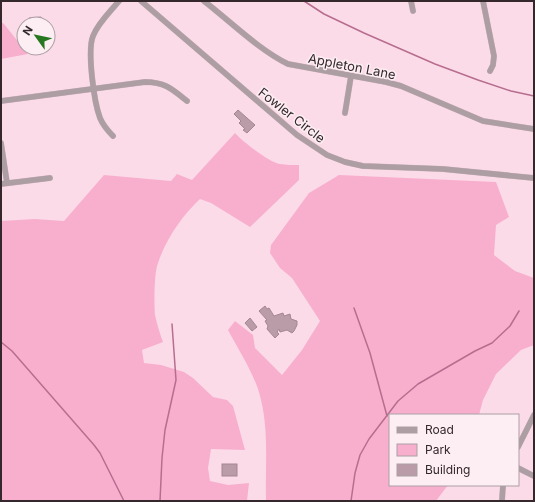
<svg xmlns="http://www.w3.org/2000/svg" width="535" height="502" font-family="Inter,sans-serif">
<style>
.green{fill:#f8afce}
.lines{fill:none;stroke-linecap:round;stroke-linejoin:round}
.stream{stroke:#b76d8e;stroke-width:1.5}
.building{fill:#ba9ca8;stroke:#a48692}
.minor-casing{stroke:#d4b7c2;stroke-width:6}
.minor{stroke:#ad9ea4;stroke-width:5.5}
.labels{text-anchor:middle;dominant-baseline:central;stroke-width:3;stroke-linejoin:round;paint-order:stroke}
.street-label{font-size:13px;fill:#34282c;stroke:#fceef3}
</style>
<rect width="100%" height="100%" fill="#fcdbe8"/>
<g class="green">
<polygon points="1,22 4,24 28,54 1,59"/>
<path d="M235,133C243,142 269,162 280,164C286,165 293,165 299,165V180L250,227L211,203L200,199C182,216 166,239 158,263C154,273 154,304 155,315C157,324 160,334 163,342L142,350L144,363L161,365L184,372L193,378L213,397L227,400L233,406L245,450L211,449L208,468L210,481L228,485L249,483L247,501H1V221L35,219L64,221L104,175L171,181L177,174L192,180Z"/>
<path d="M339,175L496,182L509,217L496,225L494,255L515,271L534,278V345L521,350L496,374L483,400L479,415H390V485H448L436,501H266C265,467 269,433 261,400C256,376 239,351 228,330L235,321L253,335L255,348L282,375L302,350L320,321L292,278L280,268L270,253L271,245L309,193Z"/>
</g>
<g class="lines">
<g class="stream">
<polyline points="304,1 324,14 364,33 435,64 478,80 511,91 534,96"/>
<polyline points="354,308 370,353 387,416"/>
<polyline points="1,342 12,351 94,445 100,453 124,501"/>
<polyline points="160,501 162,458 165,430 176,380 172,324"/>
<polyline points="351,501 355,473 360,455 369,439 398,401 418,384 475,351 492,343 510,326 519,311"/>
</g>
</g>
<g class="building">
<polygon points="41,17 43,23 30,24 29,18"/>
<polygon points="238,110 255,125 247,133 243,130 245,129 239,123 241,121 234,114"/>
<polygon points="265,306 267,309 269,308 274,316 283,313 284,316 290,314 291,319 297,321 297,325 294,331 292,333 287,330 280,332 279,329 277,332 279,334 275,338 267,329 268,326 265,321 267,320 259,311"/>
<polygon points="250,318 257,327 252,331 245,323"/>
<rect x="222" y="464" width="15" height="12"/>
</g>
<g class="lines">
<g class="minor-casing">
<g id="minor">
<polyline points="141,1 297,135 327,155 345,162 363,166 443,169 534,178"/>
<path d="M204,1C230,21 259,50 288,64L386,82L401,86L483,121L534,129"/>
<polyline points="411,1 413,11"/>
<polyline points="483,1 494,56 493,65 490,71"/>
<path d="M1,101L145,82C165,82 172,89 187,101"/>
<polyline points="345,113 351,76"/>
<path d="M113,136C108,131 103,125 100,118C94,102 87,51 93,36C98,23 110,12 119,1"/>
<polyline points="1,143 7,183"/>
<polyline points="1,184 50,178"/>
<polyline points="518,447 534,415"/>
<polyline points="518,468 534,476"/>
<polyline points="502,501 503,485"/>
</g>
</g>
<use href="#minor" class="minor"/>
</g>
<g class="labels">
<g class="street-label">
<text transform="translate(352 66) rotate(11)">Appleton Lane</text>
<text transform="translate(292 115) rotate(38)">Fowler Circle</text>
</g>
</g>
<rect width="535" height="502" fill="none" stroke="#34282c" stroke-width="4"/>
<rect x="389" y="414" width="130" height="72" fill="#fceef3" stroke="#ac9fa3"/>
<rect x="397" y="427" width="20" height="6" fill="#ad9ea4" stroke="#ac9fa3"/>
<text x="425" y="434" font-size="12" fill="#34282c">Road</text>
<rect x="397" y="444" width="20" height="12" fill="#f8afce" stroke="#ac9fa3"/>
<text x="425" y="454" font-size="12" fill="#34282c">Park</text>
<rect x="397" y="464" width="20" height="12" fill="#ba9ca8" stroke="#ac9fa3"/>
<text x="425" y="474" font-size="12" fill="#34282c">Building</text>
<g transform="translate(36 36) rotate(303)"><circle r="19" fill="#fceef3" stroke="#ac9fa3"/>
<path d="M0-3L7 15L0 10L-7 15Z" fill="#267720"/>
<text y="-6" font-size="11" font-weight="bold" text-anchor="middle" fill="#34282c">N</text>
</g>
</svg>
